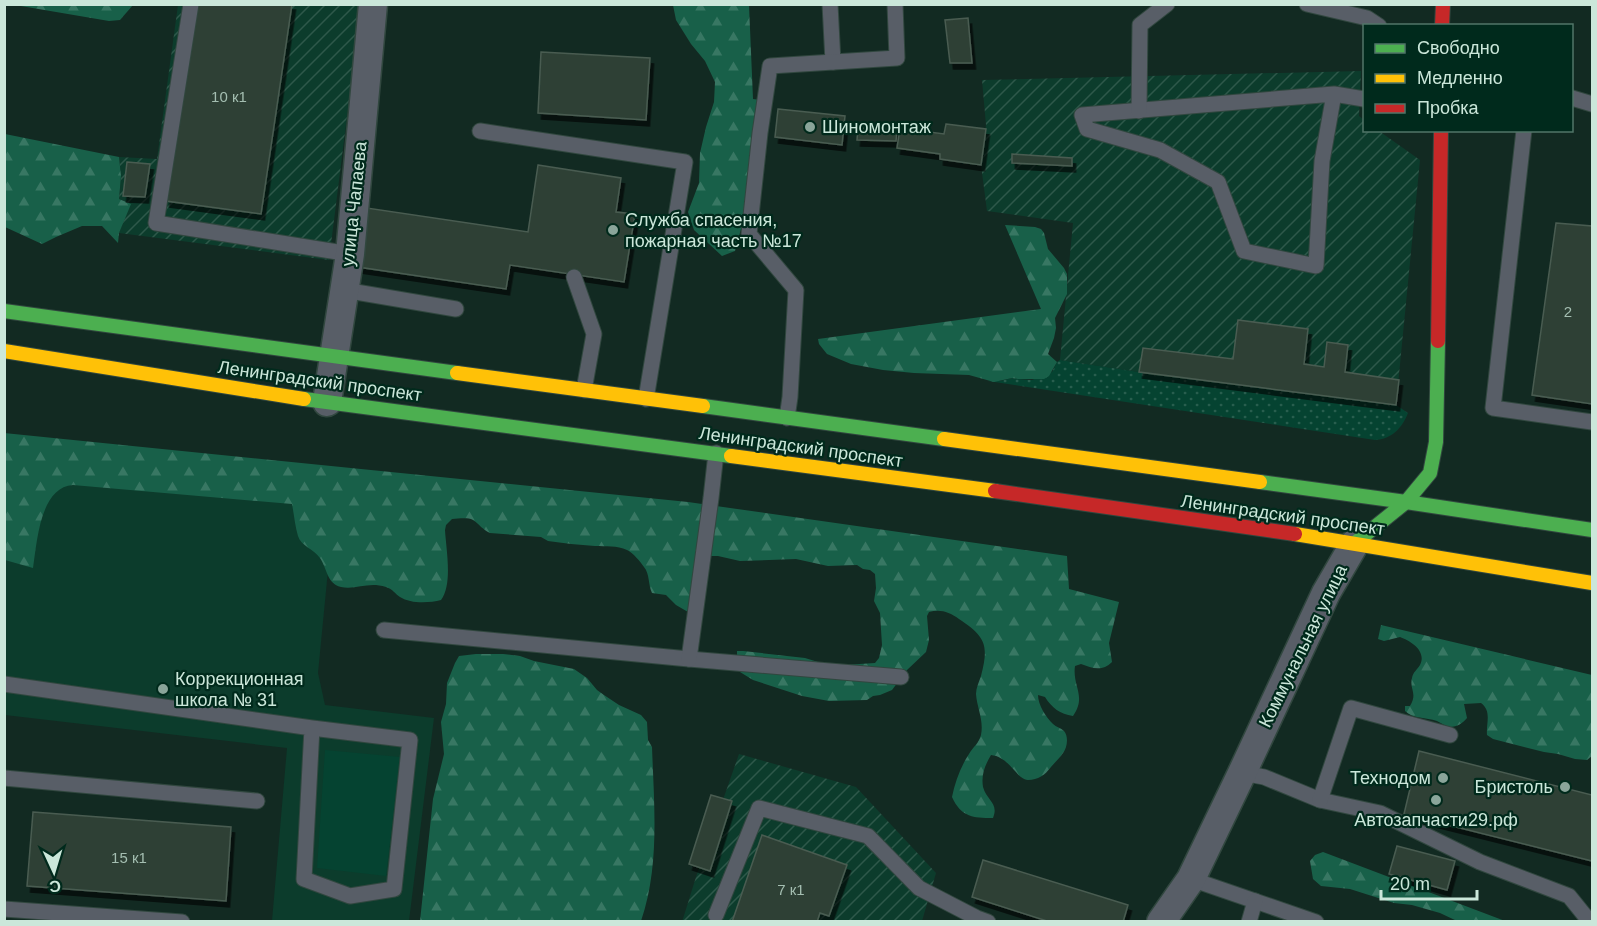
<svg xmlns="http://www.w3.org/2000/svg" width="1597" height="926" font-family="Helvetica,sans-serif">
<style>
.built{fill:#0c3c2c}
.industrial{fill:url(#industrial-furrows)}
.grass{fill:url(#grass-dots)}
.forest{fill:url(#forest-firs)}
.garden{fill:#054331}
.building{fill:#2d4136;stroke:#4a5c51;stroke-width:1.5;filter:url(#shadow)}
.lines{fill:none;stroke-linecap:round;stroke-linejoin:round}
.lane-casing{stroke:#31473f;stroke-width:17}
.street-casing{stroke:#31473f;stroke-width:31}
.fast-casing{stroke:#31473f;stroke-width:16}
.slow-casing{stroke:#31473f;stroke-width:16}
.jam-casing{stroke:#31473f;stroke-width:16}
.lane{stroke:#585e67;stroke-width:15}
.street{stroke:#585e67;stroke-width:28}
.fast{stroke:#4caf50;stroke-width:14}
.slow{stroke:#ffc107;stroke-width:14}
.jam{stroke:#c62828;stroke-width:14}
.poi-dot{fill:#8aa59a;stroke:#002a1c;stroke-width:2}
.labels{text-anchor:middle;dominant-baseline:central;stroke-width:4.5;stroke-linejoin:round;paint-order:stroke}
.number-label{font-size:15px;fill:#a4beb1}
.poi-label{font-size:18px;fill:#cbe7da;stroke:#002a1c;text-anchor:start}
.street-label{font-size:18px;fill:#cbe7da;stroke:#002a1c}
</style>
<defs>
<pattern id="industrial-furrows" width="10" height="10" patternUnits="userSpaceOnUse" patternTransform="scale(1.5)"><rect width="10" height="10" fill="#0c3c2c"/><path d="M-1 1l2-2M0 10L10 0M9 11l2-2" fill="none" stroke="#2e584a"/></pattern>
<pattern id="grass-dots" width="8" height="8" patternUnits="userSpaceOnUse" patternTransform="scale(1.5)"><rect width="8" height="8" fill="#054331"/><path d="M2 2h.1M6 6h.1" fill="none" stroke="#285e4e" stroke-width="1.8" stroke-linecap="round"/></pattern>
<pattern id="forest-firs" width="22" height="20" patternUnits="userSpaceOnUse" patternTransform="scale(1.5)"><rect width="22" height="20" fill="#186049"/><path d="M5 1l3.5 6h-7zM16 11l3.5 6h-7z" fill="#387763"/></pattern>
<filter id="shadow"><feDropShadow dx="3.5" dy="6" stdDeviation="0" flood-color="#0009"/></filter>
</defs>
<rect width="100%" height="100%" fill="#122a22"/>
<polygon class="built" points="5,465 307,489 333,519 318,673 325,705 434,718 409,921 272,921 287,748 5,715"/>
<g class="industrial">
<polygon points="178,5 361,5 329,260 119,233 130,204 119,199 121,176 119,157 157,159"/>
<polygon points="1361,71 1359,116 1364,120 1364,130 1379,131 1420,160 1396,405 1139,372 1060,360 1073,223 987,211 981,165 986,125 982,80"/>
<polygon points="739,754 856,787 936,873 922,921 682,922 696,877"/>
</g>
<path class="grass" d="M1060,360L1139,372L1396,405L1408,413C1402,428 1392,439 1375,440L988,381H1000L1012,378L1018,379L1032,380L1052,372L1057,362Z"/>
<g class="forest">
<polygon points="15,5 133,4 133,5 120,20 109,21"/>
<polygon points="673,5 749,5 753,99 768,101 747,207 735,251 722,256 694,230 688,212 699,183 700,153 706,127 714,102 715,82 705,61 691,44 676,20"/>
<polygon points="5,134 119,157 121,176 119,199 131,204 119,233 118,243 102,226 82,226 56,237 42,244 5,227"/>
<polygon points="1005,225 1035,227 1041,229 1044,233 1048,249 1064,268 1067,274 1067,294 1055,318 1056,328 1054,338 1048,354 1057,362 1049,376 1044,379 1018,379 1012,378 994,382 969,375 914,373 883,370 851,364 827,354 819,344 818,339 1041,309"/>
<path d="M4,433L688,502L1067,556L1069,589L1119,602L1109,643L1112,662C1102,672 1092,668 1081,664L1075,666C1072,686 1087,696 1073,716C1060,714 1052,708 1045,697L1038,695C1038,705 1046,717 1053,724C1056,727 1061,728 1064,731C1069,737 1067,748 1063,753C1060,758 1055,762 1051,767C1045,775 1038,780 1028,780C1016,779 1010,757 991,755C985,765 981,775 983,787C987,801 999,803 993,818C973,818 961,817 952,797C955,782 961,766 969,754C973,747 979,743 981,735C984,720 977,708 976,694C976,688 979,682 981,676C989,645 986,637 959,619C949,612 941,609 929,612L927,616L929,640L926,652L907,670L892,690L880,695L873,696L867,700L829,701L802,696L753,680L740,672L737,665V651H743L805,658L818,662L844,665L875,663L879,658L882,645L880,613L874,601L876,588L875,574L870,570L863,569L857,565L828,566L796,559L740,561L718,556H710L688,612L676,605L666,595L652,593C648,585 650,574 644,567C640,561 633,553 627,550C617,545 606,547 595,546C579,545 563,543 548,541L541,537L490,533C483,530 479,524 473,520C467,517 458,519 452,519L446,525L445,530C446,549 453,584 441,600C429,603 411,604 400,597C395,594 393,589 386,587C368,581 357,590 341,587C327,584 327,568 320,558C314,549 301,546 298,536C295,526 294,514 292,504L73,485C40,487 37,542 33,568L5,560Z"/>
<path d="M1381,625L1592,675V756L1587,760L1575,759L1558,754L1544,752L1493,739L1487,735C1486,723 1492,711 1481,703L1464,704L1467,718C1463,723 1457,727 1450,727C1446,726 1441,723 1437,721C1426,717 1413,719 1405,711V706H1410C1418,693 1409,689 1412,678C1413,672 1417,670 1420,665C1427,651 1411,641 1400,637L1384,641L1378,639Z"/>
<path d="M476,654H503L520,656L534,661L574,669L587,678L597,690L604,695L619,705L641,715L647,722L648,740L652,747C654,805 660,866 641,921H420L433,799L444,754L441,722L446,704L447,683L455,663L459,656Z"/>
<polygon points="1323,852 1505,921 1457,921 1440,913 1412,905 1394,903 1350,889 1321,886 1313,879 1310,861 1315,855"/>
</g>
<polygon class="garden" points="325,750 400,757 386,876 317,868"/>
<g class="building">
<polygon points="191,4 292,4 261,214 166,201"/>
<polygon points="968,18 972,63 950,63 945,20"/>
<polygon points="541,52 650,58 646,120 538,113"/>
<polygon points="778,109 845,116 842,145 775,137"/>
<polygon points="946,124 986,129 981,165 940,159 940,154 897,148 900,128 944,134"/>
<polygon points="858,128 897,130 896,141 857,140"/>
<polygon points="1012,154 1072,158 1072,166 1012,163"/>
<polygon points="127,162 150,164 145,197 123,196"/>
<polygon points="538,165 621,178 616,212 635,214 624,282 510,265 506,289 358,267 367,208 528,232"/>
<polygon points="1556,223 1592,226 1592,404 1532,395"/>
<polygon points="1238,320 1308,329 1304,364 1324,367 1327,342 1348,345 1345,372 1399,380 1396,405 1139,372 1143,348 1233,359"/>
<polygon points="1419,751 1592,795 1592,861 1404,814"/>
<polygon points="711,795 732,801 710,871 689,864"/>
<polygon points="33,812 231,827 226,901 27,886"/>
<polygon points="762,835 847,865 829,916 820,913 817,922 732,922"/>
<polygon points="1397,846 1455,861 1447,890 1389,874"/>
<polygon points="983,860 1128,905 1123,922 1050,922 972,897"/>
</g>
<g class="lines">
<g class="lane-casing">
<g id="lane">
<polyline points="191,4 156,223 350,254"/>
<polyline points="830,4 833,62"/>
<polyline points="1307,4 1367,18 1379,26"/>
<polyline points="1334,94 1322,161 1316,266 1244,251 1218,182 1160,150 1087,129 1082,115 1334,94 1364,99"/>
<polyline points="1572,98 1592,104"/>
<polyline points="1139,111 1140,25 1167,4"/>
<polyline points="1524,130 1493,408 1592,422"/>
<polyline points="480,131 685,162 646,399"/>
<polyline points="574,277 594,334 584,390"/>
<polyline points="344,290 456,309"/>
<polyline points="787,418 790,397 796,290 749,234 760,133 770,66 897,58 895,4"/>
<polyline points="384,630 689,659 901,677"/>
<polyline points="689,659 711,498 716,453"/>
<polyline points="4,684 312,728 410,740 394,889 350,896 304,879 312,728"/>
<polyline points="1242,773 1264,777 1320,800 1380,813 1480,862 1569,896 1590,922"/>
<polyline points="4,778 257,801"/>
<polyline points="1320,800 1351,708 1450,735"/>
<polyline points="1191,879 1316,922"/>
<polyline points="4,909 182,922"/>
<polyline points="716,915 759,808 868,836 919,888 977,918 988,922"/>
<polyline points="1249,922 1255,901"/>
</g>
</g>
<g class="street-casing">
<g id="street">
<polyline points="327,402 350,254 373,4"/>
<polyline points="1161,922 1191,879 1242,773 1326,593 1355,543"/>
</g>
</g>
<g class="fast-casing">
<g id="fast">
<polyline points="4,311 457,373"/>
<polyline points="304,399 731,456"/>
<polyline points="703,406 944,439"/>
<polyline points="1260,482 1406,502 1592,530"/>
<polyline points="1355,543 1406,502 1430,473 1436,442 1438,341"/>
</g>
</g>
<g class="slow-casing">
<g id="slow">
<polyline points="4,351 304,399"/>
<polyline points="457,373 703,406"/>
<polyline points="944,439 1260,482"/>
<polyline points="731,456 995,491"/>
<polyline points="1295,534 1592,583"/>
</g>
</g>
<g class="jam-casing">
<g id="jam">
<polyline points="1442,26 1443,4"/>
<polyline points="1438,341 1441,130"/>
<polyline points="995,491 1295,534"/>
</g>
</g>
<use href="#lane" class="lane"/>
<use href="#street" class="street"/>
<use href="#fast" class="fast"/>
<use href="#slow" class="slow"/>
<use href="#jam" class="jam"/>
</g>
<g class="poi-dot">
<circle cx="810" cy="127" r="6"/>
<circle cx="613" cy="230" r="6"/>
<circle cx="163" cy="689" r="6"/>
<circle cx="1443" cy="778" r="6"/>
<circle cx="1565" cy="787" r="6"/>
<circle cx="1436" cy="800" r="6"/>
</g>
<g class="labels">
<g class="number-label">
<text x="229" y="96">10 к1</text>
<text x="1568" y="311">2</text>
<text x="129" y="857">15 к1</text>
<text x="791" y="889">7 к1</text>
</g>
<g class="poi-label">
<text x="822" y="127">Шиномонтаж</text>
<text x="625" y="220">Служба спасения,<tspan x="625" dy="21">пожарная часть №17</tspan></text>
<text x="175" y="679">Коррекционная<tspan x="175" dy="21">школа № 31</tspan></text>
<text x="1431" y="778" text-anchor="end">Технодом</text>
<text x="1553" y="787" text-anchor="end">Бристоль</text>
<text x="1436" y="820" text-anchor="middle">Автозапчасти29.рф</text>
</g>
<g class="street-label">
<text transform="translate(354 204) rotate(-84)">улица Чапаева</text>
<text transform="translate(320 381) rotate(8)">Ленинградский проспект</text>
<text transform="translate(801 447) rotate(8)">Ленинградский проспект</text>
<text transform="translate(1283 515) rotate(8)">Ленинградский проспект</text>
<text transform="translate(1303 646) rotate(-64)">Коммунальная улица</text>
</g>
</g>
<rect width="1597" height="926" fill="none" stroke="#cbe7da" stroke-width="12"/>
<rect x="1363" y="24" width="210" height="108" fill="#002a1c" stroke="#517668" stroke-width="1.5"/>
<rect x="1375" y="44" width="30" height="9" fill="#4caf50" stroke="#517668" stroke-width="1.5"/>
<text x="1417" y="54" font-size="18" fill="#cbe7da">Свободно</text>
<rect x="1375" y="74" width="30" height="9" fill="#ffc107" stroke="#517668" stroke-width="1.5"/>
<text x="1417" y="84" font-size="18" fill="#cbe7da">Медленно</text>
<rect x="1375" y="104" width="30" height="9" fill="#c62828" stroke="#517668" stroke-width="1.5"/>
<text x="1417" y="114" font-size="18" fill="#cbe7da">Пробка</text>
<g transform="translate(54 872) rotate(176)" stroke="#002a1c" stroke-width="4.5" paint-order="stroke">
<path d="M0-4.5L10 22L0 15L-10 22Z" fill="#cbe7da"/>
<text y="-9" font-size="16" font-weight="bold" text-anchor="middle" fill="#cbe7da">С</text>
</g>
<path d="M1381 890v9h96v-9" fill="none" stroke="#cbe7da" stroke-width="3"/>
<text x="1390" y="890" font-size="18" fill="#cbe7da" stroke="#002a1c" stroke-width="4.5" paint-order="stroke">20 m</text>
</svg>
